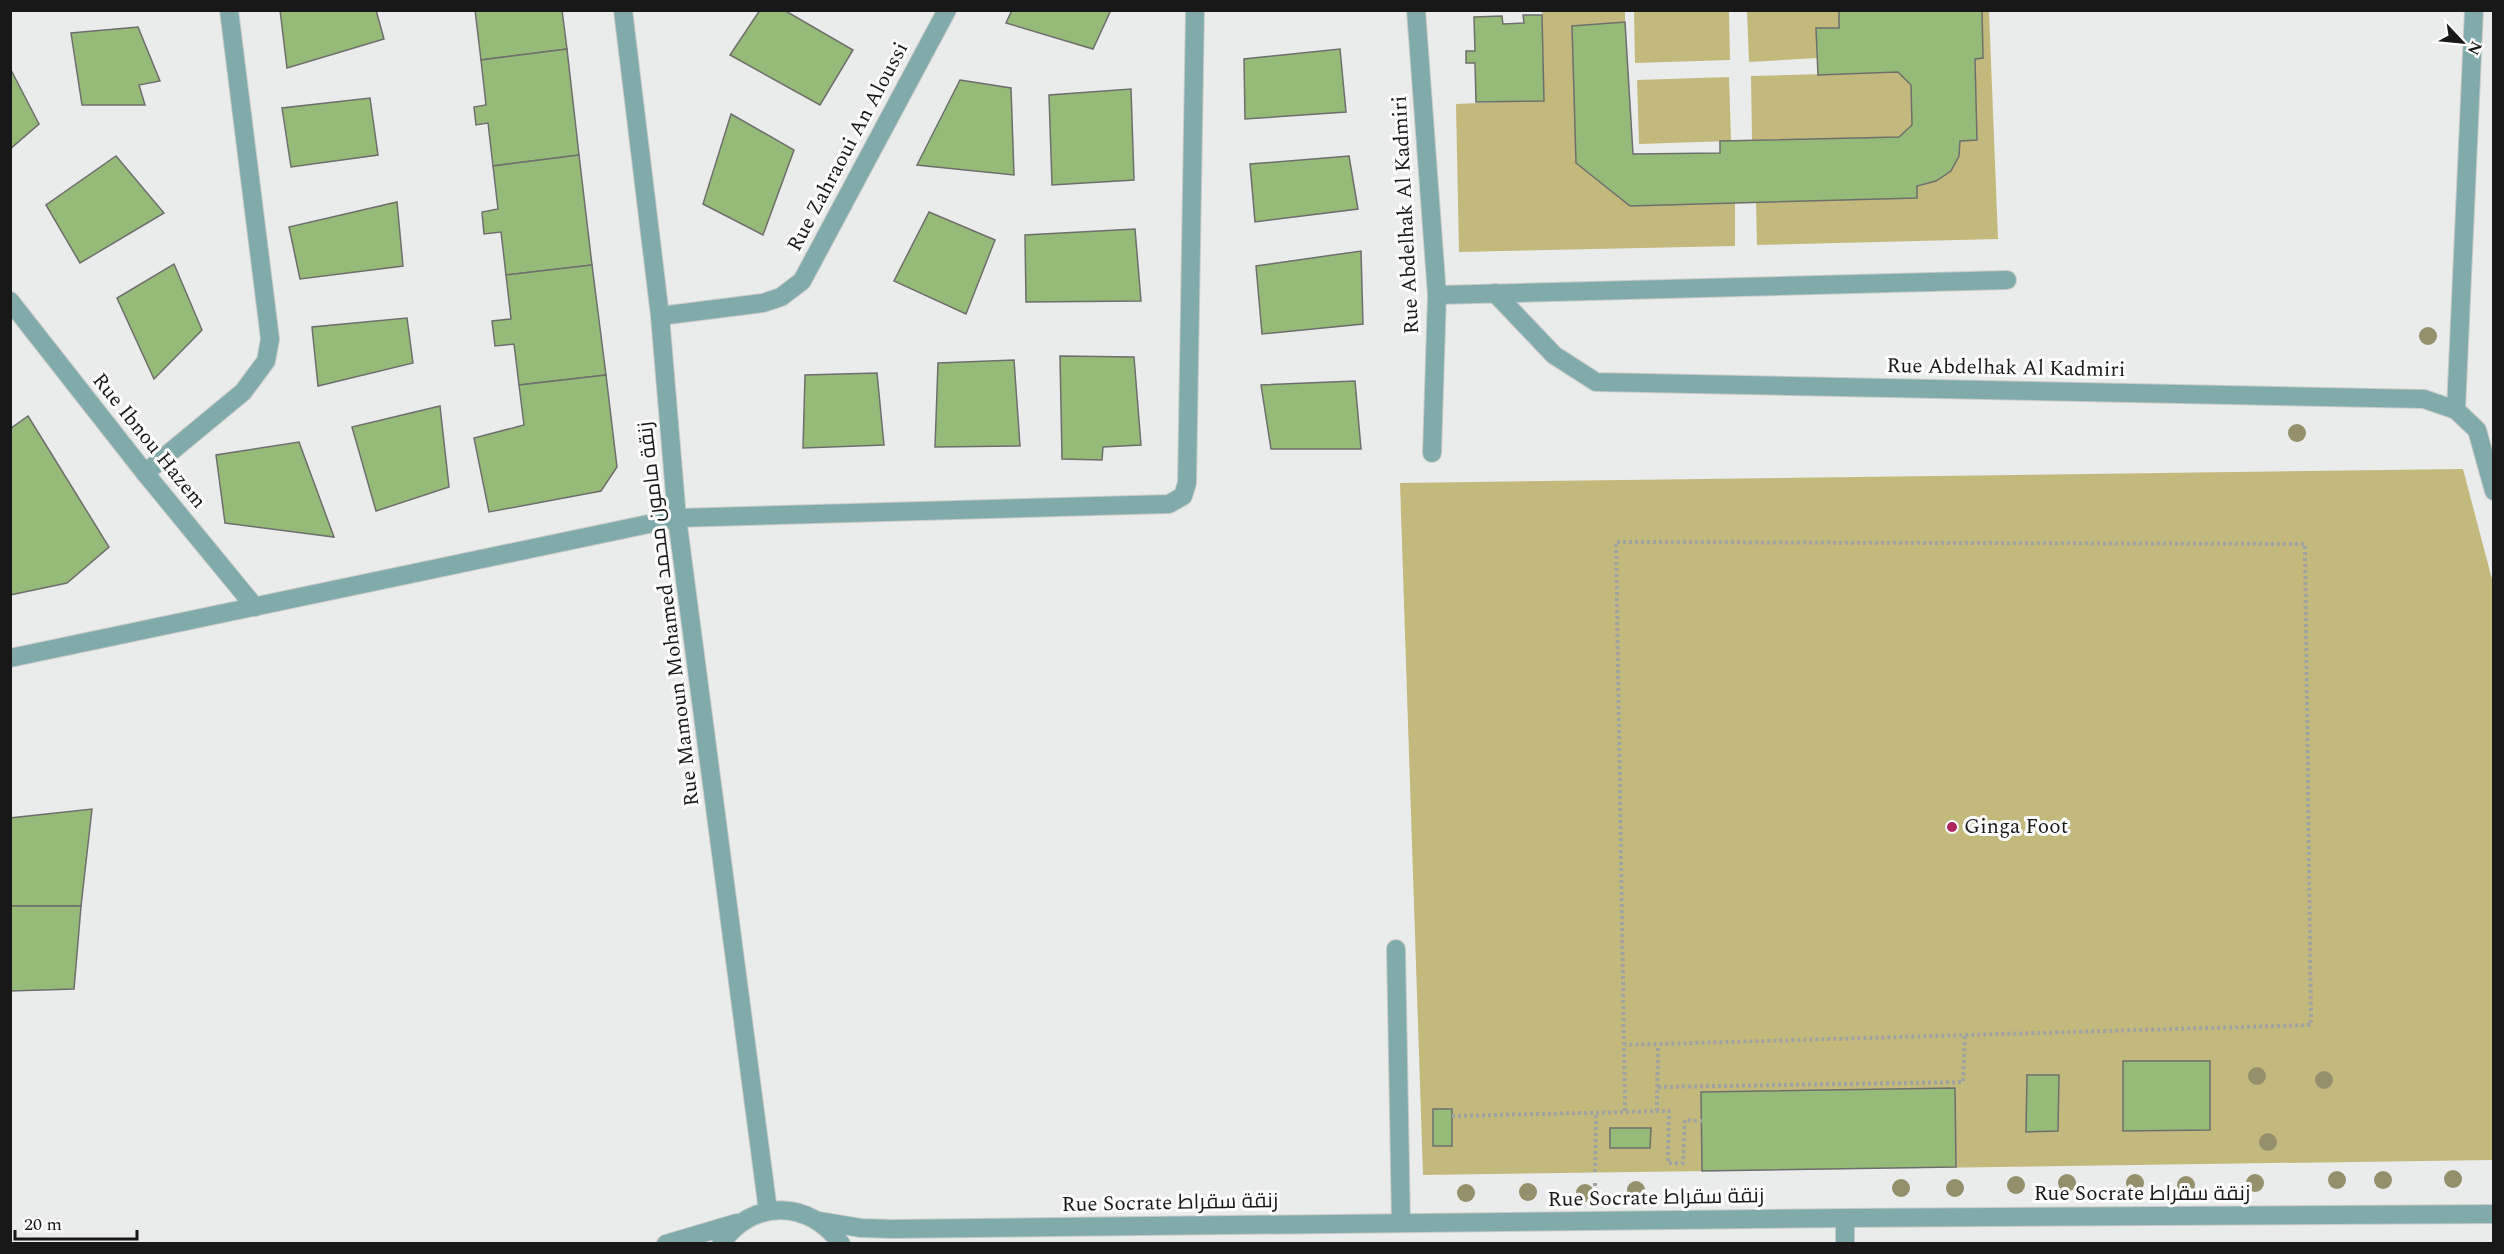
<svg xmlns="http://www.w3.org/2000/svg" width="2504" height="1254" font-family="Spectral,Cairo,serif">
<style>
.green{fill:#c4b97d}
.building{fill:#96ba77;stroke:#6e6f6d;stroke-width:1.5}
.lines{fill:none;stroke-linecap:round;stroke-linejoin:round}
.minor-casing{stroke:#c7cac8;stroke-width:20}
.path{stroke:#a1a3a1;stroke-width:4;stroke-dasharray:3 3;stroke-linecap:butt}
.minor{stroke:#81abab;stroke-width:18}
.tree{fill:#95906c}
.poi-dot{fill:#b02461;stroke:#fff;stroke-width:2}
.labels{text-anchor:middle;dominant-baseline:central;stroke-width:6;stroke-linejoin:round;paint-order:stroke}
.street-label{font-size:21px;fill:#171817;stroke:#fff}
.poi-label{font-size:21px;fill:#171817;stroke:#fff;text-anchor:start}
</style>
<rect width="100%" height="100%" fill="#e9ecea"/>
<g class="green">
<polygon points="1542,11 1625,11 1625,22 1572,26 1576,163 1630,206 1735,203 1735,246 1459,252 1456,104 1544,100"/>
<polygon points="1634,11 1729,11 1730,60 1635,63"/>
<polygon points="1747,11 1839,11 1839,28 1816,29 1817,58 1749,62"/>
<path d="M1982,11H1989L1998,239L1757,245L1756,202L1917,198V186C1942,182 1960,168 1960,141L1977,140L1975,59L1983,57Z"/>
<polygon points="1898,72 1911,85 1912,125 1899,137 1752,140 1751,76"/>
<polygon points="1729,77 1731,141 1639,144 1637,80"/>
<polygon points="2463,469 2493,583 2493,1160 1423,1175 1400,483"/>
</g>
<g class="building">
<polygon points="280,10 376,10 384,39 287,68"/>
<polygon points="475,10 562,10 567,49 481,60"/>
<polygon points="760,10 784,10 853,50 820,105 730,55"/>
<polygon points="1012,10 1111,10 1093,49 1006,23"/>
<polygon points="1839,10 1982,10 1983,58 1975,59 1977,140 1960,141 1959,156 1951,171 1936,181 1917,186 1917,198 1630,206 1576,163 1572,26 1625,22 1633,154 1720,153 1720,141 1899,137 1912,125 1911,85 1898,72 1818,75 1816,28 1839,28"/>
<polygon points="1523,15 1542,15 1544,101 1476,102 1475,63 1466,63 1466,51 1475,51 1474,17 1502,16 1503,24 1524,23"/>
<polygon points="138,27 160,81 139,85 145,105 82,105 71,33"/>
<polygon points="567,49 579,155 493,166 488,123 476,125 474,107 486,105 481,60"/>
<polygon points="1340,49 1346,112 1245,119 1244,59"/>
<polygon points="10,68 39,124 10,149"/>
<polygon points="960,80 1011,88 1014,175 917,165"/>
<polygon points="1131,89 1134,180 1052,185 1049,95"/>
<polygon points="370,98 378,155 291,167 282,108"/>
<polygon points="731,114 794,150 763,235 703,204"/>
<polygon points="579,155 592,265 506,275 501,232 484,234 482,212 498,209 493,166"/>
<polygon points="116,156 164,213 80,263 46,205"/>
<polygon points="1349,156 1358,209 1255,222 1250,164"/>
<polygon points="397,202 403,266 300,279 289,227"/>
<polygon points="929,212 995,240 966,314 894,281"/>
<polygon points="1135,229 1141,301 1026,302 1025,235"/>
<polygon points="1361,251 1363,324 1262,334 1256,266"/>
<polygon points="174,264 202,330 154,379 117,298"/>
<polygon points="592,265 606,375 519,385 514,344 495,346 492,321 511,319 506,275"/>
<polygon points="407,318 413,363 318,386 312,327"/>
<polygon points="1060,356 1134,357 1141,445 1103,447 1102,460 1062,459"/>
<polygon points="1014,360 1020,446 935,447 938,363"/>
<polygon points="877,373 884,445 803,448 805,375"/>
<polygon points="606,375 617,467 601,491 489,512 474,438 524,425 519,385"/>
<polygon points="1355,381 1361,449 1271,449 1261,385"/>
<polygon points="440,406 449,487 376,511 352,427"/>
<polygon points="28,416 109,547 67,583 10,595 10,429"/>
<polygon points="299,442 334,537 225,523 216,455"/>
<polygon points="92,809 81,906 10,906 10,818"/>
<polygon points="10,906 81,906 74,989 10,991"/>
<polygon points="2123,1061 2210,1061 2210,1130 2123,1131"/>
<polygon points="2027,1075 2059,1075 2058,1131 2026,1132"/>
<polygon points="1955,1088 1956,1167 1702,1171 1701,1092"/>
<rect x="1433" y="1109" width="19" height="37"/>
<polygon points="1610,1128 1651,1128 1650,1148 1610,1148"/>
</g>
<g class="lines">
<g class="minor-casing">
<g id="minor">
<polyline points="623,10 660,316 677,518 768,1211"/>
<polyline points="1416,10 1437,295 1432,453"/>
<polyline points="1495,293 1554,355 1596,382 2424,399 2456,410 2477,430 2494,491"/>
<polyline points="1437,295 2007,280"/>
<polyline points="10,301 145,473 255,607"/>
<polyline points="660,316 763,303 781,297 802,281 947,10"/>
<polyline points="2456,410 2474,10"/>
<polyline points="145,473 243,392 266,361 270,339 229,10"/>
<polyline points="10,658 677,518 1169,504 1183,496 1187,483 1195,10"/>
<polyline points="1396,949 1401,1223"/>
<polyline points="819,1221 861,1228 892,1229 1845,1218 2494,1214"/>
<polyline points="666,1244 737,1223"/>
<path d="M721,1244C752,1198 810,1200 841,1244"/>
<polyline points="1845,1244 1845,1218"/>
</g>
</g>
<g class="path">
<polyline points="1658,1087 1963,1082 1965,1036"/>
<polyline points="1625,1111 1616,542 2305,544 2311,1025 1625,1045"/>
<polyline points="1657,1111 1658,1045"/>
<polyline points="1452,1116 1669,1111 1668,1163 1683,1163 1685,1120 1702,1121"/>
<polyline points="1595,1172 1596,1112"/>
<polyline points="1595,1192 1595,1182"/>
</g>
<use href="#minor" class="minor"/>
</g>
<g class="tree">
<circle cx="2428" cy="336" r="9"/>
<circle cx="2297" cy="433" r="9"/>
<circle cx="2257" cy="1076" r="9"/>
<circle cx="2324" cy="1080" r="9"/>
<circle cx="2268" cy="1142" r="9"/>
<circle cx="2453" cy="1179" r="9"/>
<circle cx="2337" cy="1180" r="9"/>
<circle cx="2383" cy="1180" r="9"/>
<circle cx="2067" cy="1183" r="9"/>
<circle cx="2135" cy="1183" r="9"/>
<circle cx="2255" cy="1183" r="9"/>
<circle cx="2016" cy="1185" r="9"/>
<circle cx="2186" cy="1185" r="9"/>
<circle cx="1901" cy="1188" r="9"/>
<circle cx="1955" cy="1188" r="9"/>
<circle cx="1636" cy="1190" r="9"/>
<circle cx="1528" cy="1192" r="9"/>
<circle cx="1466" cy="1193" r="9"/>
<circle cx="1585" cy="1193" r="9"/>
</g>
<circle class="poi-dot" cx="1952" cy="827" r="6"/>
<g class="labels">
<g class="street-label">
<text transform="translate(848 147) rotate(-62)">Rue Zahraoui An Aloussi</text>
<text transform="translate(1406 215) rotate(-93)">Rue Abdelhak Al Kadmiri</text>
<text transform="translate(2006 368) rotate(1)">Rue Abdelhak Al Kadmiri</text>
<text transform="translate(149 441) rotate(51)">Rue Ibnou Hazem</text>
<text transform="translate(669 614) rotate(-97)">Rue Mamoun Mohamed زنقة مامون محمد</text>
<text x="2142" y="1194">Rue Socrate زنقة سقراط</text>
<text transform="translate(1656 1198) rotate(-1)">Rue Socrate زنقة سقراط</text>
<text transform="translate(1170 1203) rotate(-1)">Rue Socrate زنقة سقراط</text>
</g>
<g class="poi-label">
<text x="1964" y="827">Ginga Foot</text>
</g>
</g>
<rect width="2504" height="1254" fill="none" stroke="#171817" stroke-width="24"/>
<g transform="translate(2462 42) rotate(116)" stroke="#ffffff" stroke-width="4.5" paint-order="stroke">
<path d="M0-4.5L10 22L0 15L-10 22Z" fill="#171817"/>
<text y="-9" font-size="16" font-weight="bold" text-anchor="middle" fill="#171817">N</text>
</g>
<path d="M15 1230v9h122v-9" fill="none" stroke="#171817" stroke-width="3"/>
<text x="24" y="1230" font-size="18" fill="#171817" stroke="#ffffff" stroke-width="4.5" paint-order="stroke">20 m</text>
</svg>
